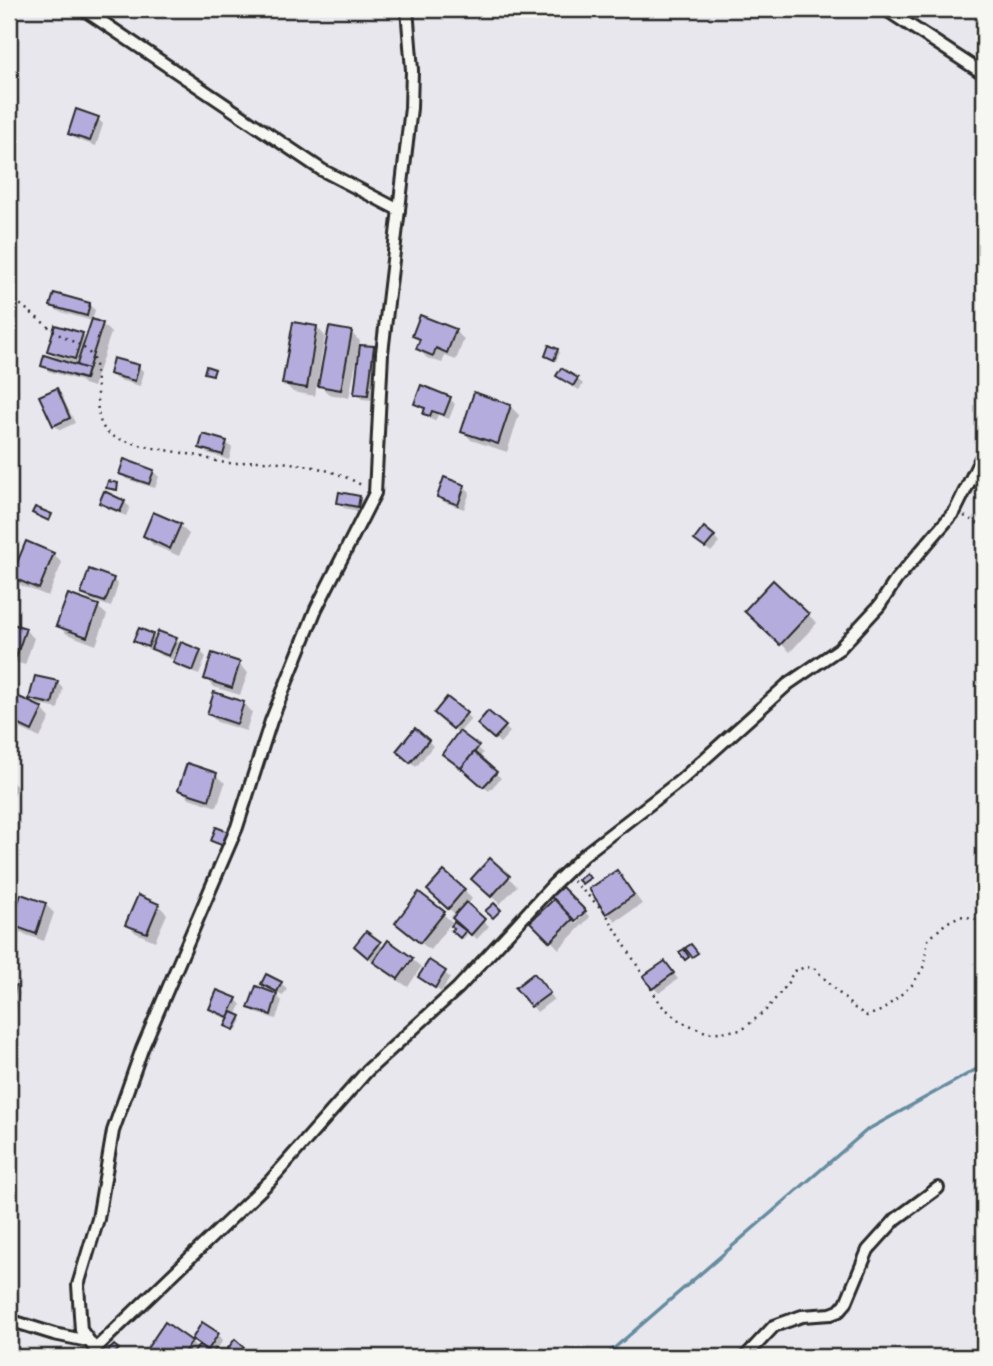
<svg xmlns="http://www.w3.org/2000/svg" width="993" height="1366" font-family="Caveat,sans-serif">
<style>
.shadow{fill:#0003}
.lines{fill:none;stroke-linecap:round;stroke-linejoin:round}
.stream{stroke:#658c9f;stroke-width:3.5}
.building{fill:#b5acde;stroke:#2b2b2b;stroke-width:2}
.minor-casing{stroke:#2b2b2b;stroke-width:16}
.path{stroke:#2b2b2b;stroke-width:2.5;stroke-dasharray:2 5;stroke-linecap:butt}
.minor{stroke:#f6f6f2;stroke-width:10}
</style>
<rect width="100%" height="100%" fill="#e9e7ee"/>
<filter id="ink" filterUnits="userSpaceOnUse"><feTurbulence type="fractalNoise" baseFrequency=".0143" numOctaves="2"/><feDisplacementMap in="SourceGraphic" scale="14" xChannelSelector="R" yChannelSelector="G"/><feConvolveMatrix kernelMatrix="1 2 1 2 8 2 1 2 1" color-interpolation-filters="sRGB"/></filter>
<g filter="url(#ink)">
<g class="shadow">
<polygon points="98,119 103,124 96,146 75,139 70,133"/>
<polygon points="89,305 95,310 92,321 58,311 52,306"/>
<polygon points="102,324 111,333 93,387 84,384 81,381 48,371 43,365 60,362 49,351 82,334 87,339"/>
<polygon points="317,327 325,336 315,396 293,392 284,383"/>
<polygon points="455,331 464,339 456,360 445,356 442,363 427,358 418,349 421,342 414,336"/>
<polygon points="351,333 360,341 359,346 373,348 378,353 373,400 362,399 356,393 361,349 359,348 349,398 329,394 320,386"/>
<polygon points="557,350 560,352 556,361 547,356"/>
<polygon points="138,366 144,372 140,386 116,379 111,374"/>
<polygon points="559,376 577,379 583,384 579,390 564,381"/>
<polygon points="56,390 62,396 75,423 60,430 54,425"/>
<polygon points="450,399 455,404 449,419 438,415 435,421 430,419 425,413 426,410 422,409 416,403"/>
<polygon points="510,406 519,415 507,452 471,440 463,431"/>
<polygon points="205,436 227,443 232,448 229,460 207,453 201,448"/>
<polygon points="153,471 159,477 155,488 126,479 121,473"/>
<polygon points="464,486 470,492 464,509 444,502 439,497"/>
<polygon points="359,497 365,503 363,512 344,508 339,503"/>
<polygon points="101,502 124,502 130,507 126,516 106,508"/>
<polygon points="180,526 189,534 179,556 153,545 145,536"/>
<polygon points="714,537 719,543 711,552 702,545"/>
<polygon points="53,554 62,563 48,596 22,586 13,577"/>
<polygon points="113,579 118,585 111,607 88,599 83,593"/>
<polygon points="773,582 817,623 790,652 755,620"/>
<polygon points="98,607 107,615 96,645 67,634 58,626"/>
<polygon points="9,625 25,630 34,638 25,665 9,660"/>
<polygon points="152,636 156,640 176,639 182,646 200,651 206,657 199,675 181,668 175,663 176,661 158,654 154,650 153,651 141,646 135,640"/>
<polygon points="239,664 248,673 240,695 214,687 206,678"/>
<polygon points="57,683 63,688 58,709 37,704 31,698"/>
<polygon points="18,698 42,709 50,718 40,738 17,727 9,719"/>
<polygon points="244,703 252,712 246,731 217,722 209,714"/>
<polygon points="489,713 510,732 500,743 479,724"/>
<polygon points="465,714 471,719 459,733 441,719"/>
<polygon points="428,741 433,746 416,767 404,757"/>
<polygon points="478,748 483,753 479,759 501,778 489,791 450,759"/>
<polygon points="216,775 225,783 217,807 189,798 180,789"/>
<polygon points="9,780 18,787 10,804 9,803"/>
<polygon points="617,872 625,881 642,904 616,921 607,913"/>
<polygon points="508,877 517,886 500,904 482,888"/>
<polygon points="464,890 472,899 467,905 489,926 477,939 454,918 456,915 438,899"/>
<polygon points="45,904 54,913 44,941 21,933 13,925"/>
<polygon points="158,905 167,914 155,941 136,933 127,924"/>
<polygon points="583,911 573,921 575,924 586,913 590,917 559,949 533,922"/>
<polygon points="443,914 467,935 463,939 454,930 456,928 451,923 430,950 406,931"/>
<polygon points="379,944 385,949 412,959 421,967 408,987 384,971 362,952"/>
<polygon points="670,969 678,979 659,993 654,988"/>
<polygon points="444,972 450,978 441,992 420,977"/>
<polygon points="540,981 554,999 537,1012 518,988"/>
<polygon points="263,983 281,983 287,989 283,996 268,989"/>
<polygon points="9,986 15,987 20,993 15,1014 9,1013"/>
<polygon points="275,994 282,1001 276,1019 256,1013 250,1007"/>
<polygon points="236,999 241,1005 236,1016 242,1020 236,1031 230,1027 230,1020 216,1014 211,1009"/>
<polygon points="218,1334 223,1340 216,1351 228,1357 213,1357 215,1354 199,1344"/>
<polygon points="191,1342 198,1350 200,1347 211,1357 156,1357 148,1350"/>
<polygon points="235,1342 245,1350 240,1357 237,1357 228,1350"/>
</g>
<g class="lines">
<polyline class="stream" points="604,1357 867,1130 984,1065"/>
</g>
<g class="building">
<polygon points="76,109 99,117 90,141 68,134"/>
<polygon points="54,293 90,303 87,316 50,306"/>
<polygon points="420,315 456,329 447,353 436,348 433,356 416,349 420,339 412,336"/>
<polygon points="92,319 103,323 85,379 73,376"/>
<polygon points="293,322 317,326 307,388 282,384"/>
<polygon points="55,325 83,333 75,359 47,351"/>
<polygon points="329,327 352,331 341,390 318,386"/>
<polygon points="360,345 374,346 368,395 354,394"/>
<polygon points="549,345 558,349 554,360 545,356"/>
<polygon points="44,355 88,369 85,379 41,366"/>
<polygon points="113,358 139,365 135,381 109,374"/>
<polygon points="206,366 215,369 213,375 204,373"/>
<polygon points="561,368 578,378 573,386 556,376"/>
<polygon points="421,385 451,397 444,415 432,411 430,416 423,414 425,408 414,404"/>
<polygon points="57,388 70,418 53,426 39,396"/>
<polygon points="474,392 511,405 498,444 461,432"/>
<polygon points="203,434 227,441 223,455 199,448"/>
<polygon points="124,459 154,470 149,484 119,474"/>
<polygon points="444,477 465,485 458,505 437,497"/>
<polygon points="108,481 118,483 117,490 106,488"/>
<polygon points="104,491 125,501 120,512 99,503"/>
<polygon points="339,492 360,496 358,507 337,503"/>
<polygon points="35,507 52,514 49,521 32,513"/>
<polygon points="153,512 181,524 170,549 143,536"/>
<polygon points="704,527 715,536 705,548 694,540"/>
<polygon points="26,541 54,553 39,589 11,577"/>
<polygon points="89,569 114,578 105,602 81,594"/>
<polygon points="773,580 809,614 780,645 744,611"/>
<polygon points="68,594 99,605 87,637 56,626"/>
<polygon points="9,623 26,628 16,657 9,655"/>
<polygon points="139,628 153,634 148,647 133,641"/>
<polygon points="158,631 177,638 169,656 151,649"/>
<polygon points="181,642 201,650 193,671 173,663"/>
<polygon points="212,653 240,662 232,688 204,679"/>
<polygon points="35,676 58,681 52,704 29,699"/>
<polygon points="214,692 244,702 237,724 207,714"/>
<polygon points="17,696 43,708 32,731 9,720 9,714"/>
<polygon points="447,697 467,713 453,729 434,713"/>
<polygon points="488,711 506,726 494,739 477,724"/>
<polygon points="415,728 429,740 410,763 396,751"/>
<polygon points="459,731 479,746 462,769 442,754"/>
<polygon points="474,752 497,772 483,787 461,768"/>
<polygon points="187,763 217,773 209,800 178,790"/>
<polygon points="216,827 229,832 224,846 211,841"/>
<polygon points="490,858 510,876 491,897 471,879"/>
<polygon points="617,870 634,895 606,914 589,889"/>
<polygon points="444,871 465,889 448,909 427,890"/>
<polygon points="586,873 590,878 582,884 578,880"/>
<polygon points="562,887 586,911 575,921 551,897"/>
<polygon points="419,892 445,912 420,943 395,923"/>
<polygon points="21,894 46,903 36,934 11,925"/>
<polygon points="138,895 159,904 147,933 125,925"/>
<polygon points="554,899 573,919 550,942 530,922"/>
<polygon points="466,902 485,919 471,935 452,918"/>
<polygon points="494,903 501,910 493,918 485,911"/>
<polygon points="454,922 466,931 460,938 451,930 454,928 451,926"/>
<polygon points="366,931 381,942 368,958 354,946"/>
<polygon points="388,940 413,958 398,979 373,962"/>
<polygon points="691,944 698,953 692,957 685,948"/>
<polygon points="684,949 689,957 685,960 679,952"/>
<polygon points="429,960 446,971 435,988 418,977"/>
<polygon points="665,961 674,973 652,989 643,976"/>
<polygon points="534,973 550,993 531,1007 515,988"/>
<polygon points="266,974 282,982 277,992 261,984"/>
<polygon points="9,984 16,986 10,1010 9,1010"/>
<polygon points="256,986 277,994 271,1015 248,1008"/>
<polygon points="217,990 237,998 228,1017 209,1009"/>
<polygon points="232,1012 241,1016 234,1030 225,1026"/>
<polygon points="165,1322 192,1341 181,1357 157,1357 146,1350"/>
<polygon points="202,1322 219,1333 208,1350 192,1339"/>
<polygon points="235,1339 244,1347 236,1357 226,1351"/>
<polygon points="114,1345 119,1349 113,1355 108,1351"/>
<polygon points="199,1345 207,1351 203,1357 191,1357"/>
<polygon points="215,1349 232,1357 211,1357"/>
</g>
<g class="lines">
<g class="minor-casing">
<g id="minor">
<polyline points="83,9 322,170 399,210"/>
<polyline points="885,9 984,74"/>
<polyline points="9,1320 54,1334 88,1341"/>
<polyline points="95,1349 81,1330 78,1285 98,1219 113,1131 142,1049 237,827 271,721 316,609 375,493 382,353 411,108 412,70 407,9"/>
<polyline points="94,1357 95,1349 270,1181 368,1070 458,988 554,884 585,854 681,780 788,684 839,649 879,606 896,580 955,511 984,452"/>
<polyline points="745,1357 774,1326 802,1316 831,1314 839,1311 846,1303 868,1250 896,1219 938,1188"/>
</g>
</g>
<g class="path">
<path d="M9,296C25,308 40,320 55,332C68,341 86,344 93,359C103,381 87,426 115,437C141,448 171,450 198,456C208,458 219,463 229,463C238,464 247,461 255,461C292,461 331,467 363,486"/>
<polyline points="964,516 984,527"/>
<polyline points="573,881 605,912 661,1005 680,1021 708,1033 742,1030 766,1010 786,986 794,971 806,967 814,968 853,1007 867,1016 883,1010 913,984 923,968 928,940 946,923 960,916 972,918 984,923"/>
</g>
<use href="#minor" class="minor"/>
</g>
</g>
<rect width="993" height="1366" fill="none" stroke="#f6f6f2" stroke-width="35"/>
<rect x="18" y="18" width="958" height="1331" fill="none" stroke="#2b2b2b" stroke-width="2.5" filter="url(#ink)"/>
</svg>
